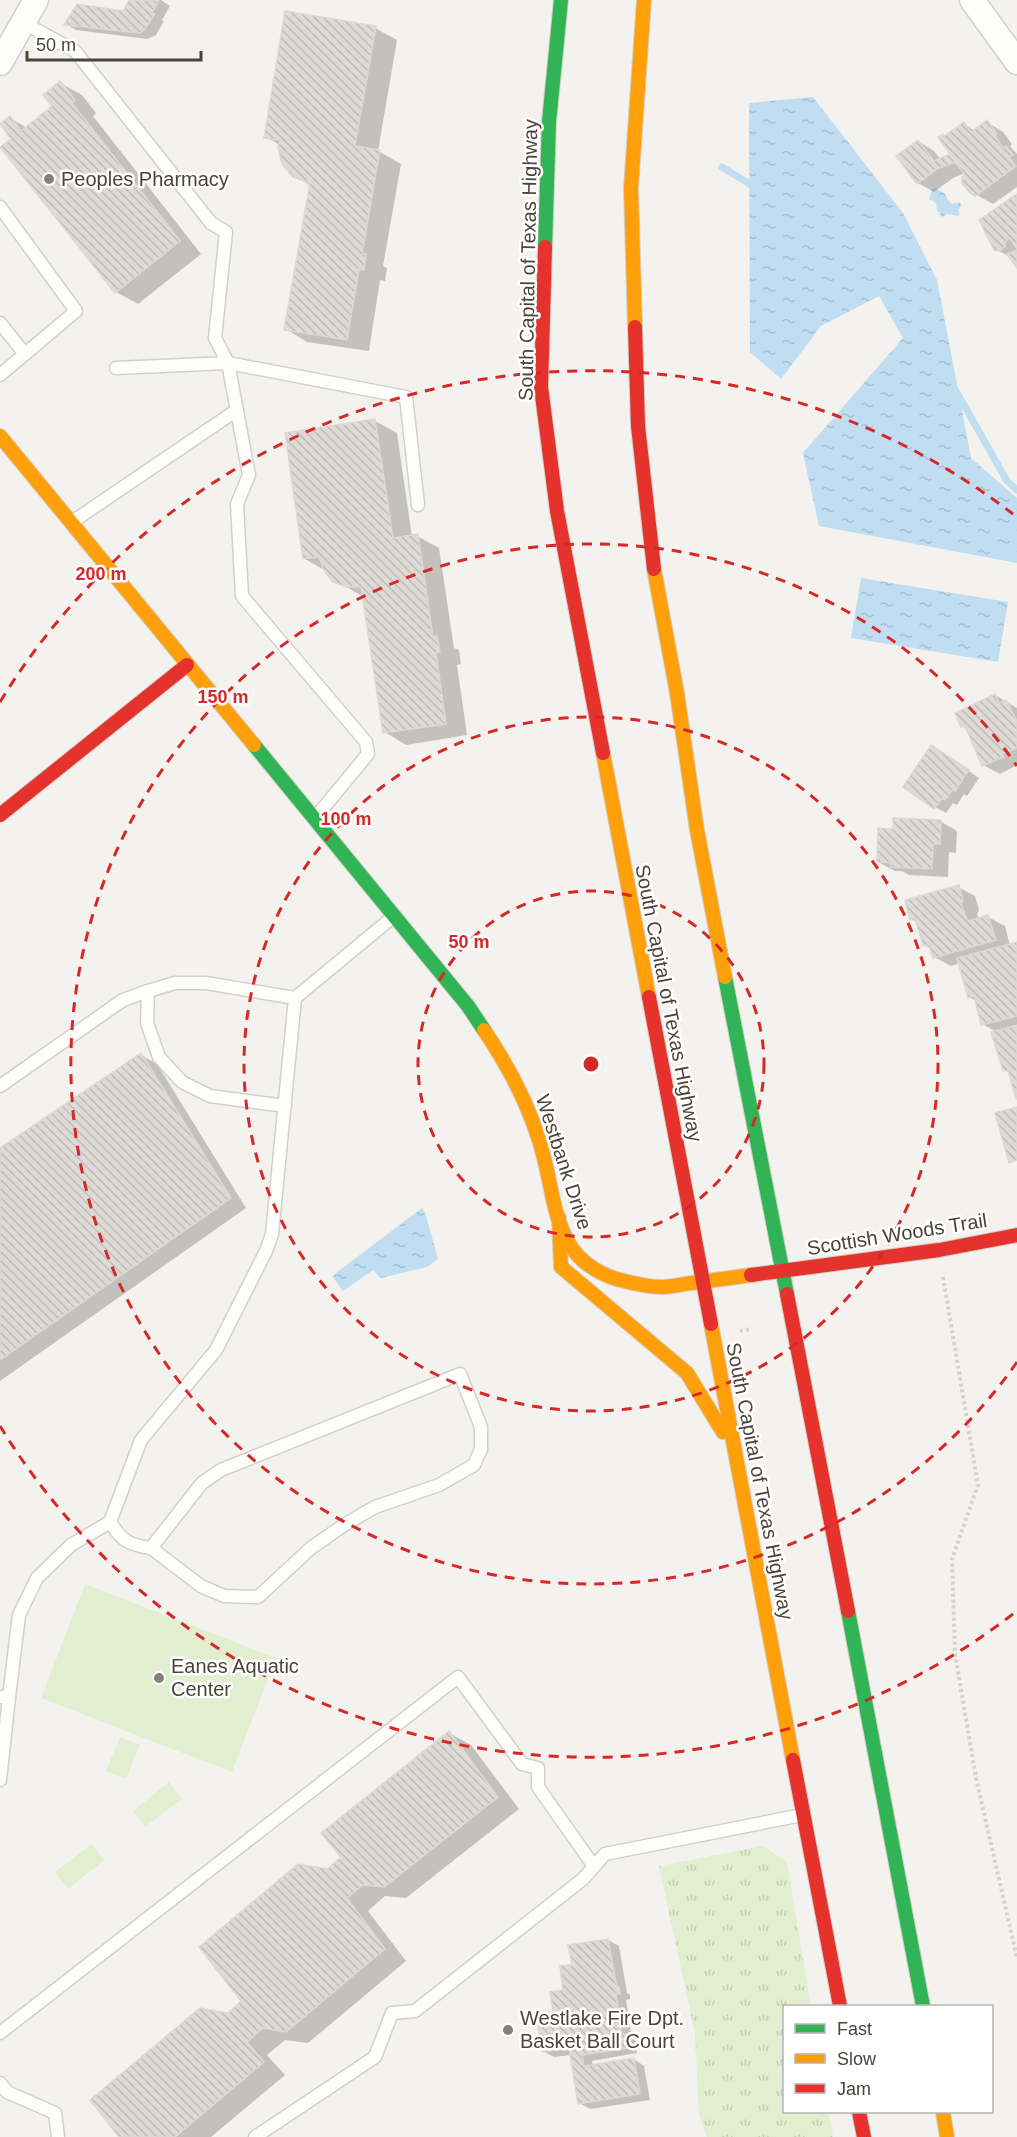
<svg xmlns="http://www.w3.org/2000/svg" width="1017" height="2137" font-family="Helvetica,sans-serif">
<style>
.grass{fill:url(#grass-tufts)}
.park{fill:#e1eecf}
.water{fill:url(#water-ripples)}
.shadow{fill:#0003}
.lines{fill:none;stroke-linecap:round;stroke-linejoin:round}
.stream{stroke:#c0ddf1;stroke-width:7}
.building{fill:url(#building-back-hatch);stroke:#dcd9d4;stroke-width:1.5}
.lane-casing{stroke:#d2d0cb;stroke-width:15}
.street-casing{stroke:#d2d0cb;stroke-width:27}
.fast-casing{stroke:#d3cfc5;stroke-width:16}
.slow-casing{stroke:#d3cfc5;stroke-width:16}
.jam-casing{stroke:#d3cfc5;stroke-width:16}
.path{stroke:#d3d2cc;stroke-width:4;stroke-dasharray:3 3;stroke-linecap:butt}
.lane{stroke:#fdfdfc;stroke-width:12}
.street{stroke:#fdfdfc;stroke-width:24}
.fast{stroke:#30b455;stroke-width:14}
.slow{stroke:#ff9f0a;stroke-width:14}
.jam{stroke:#e5322d;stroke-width:14}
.ring{fill:none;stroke:#d62828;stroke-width:3;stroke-dasharray:10 8}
.poi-dot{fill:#868178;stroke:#fff;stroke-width:2}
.labels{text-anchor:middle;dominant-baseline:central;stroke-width:5;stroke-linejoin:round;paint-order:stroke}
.poi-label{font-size:20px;fill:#4b4439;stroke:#fff;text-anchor:start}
.street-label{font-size:20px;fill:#4b4439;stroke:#fff}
.centre{fill:#d62828;stroke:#fff;stroke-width:3}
.ring-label{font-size:18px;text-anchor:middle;font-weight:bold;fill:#d62828;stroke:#fff;stroke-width:5;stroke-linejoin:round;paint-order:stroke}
</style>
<defs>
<pattern id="grass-tufts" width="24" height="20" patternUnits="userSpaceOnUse" patternTransform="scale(1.5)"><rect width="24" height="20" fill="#e1eecf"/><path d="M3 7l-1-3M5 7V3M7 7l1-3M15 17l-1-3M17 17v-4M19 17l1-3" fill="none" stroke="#c3cdb2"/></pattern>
<pattern id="water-ripples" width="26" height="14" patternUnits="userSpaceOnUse" patternTransform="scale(1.5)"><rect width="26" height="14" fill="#c0ddf1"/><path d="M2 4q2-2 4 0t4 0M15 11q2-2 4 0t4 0" fill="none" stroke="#a6bfcf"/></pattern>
<pattern id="building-back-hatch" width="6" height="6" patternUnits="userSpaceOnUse" patternTransform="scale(1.5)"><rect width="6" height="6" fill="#dedbd6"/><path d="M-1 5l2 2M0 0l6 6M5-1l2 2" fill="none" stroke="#c0bdb8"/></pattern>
</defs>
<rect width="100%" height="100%" fill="#f4f2ee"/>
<polygon class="grass" points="763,1846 787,1862 811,2006 784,2006 784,2112 829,2112 833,2137 707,2137 699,2115 695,2034 659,1866"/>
<g class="park">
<polygon points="85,1584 276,1658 232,1772 41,1698"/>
<polygon points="120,1737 140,1745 126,1779 106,1771"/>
<polygon points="169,1782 182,1799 145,1827 133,1811"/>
<polygon points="92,1844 104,1860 68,1889 55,1872"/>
</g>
<g class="water">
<polygon points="813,97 903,213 937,280 971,458 1017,498 1017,563 819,526 803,453 903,338 879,296 821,326 781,379 750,352 749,103"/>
<polygon points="936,188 944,193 951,204 960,202 961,206 958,210 960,214 958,216 947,214 942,217 937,210 936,203 929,199 932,189"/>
<polygon points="861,578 1008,602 998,662 851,638"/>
<polygon points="422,1208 425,1212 438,1259 427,1267 381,1278 373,1270 343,1291 332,1276"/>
</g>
<g class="shadow">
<polygon points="131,0 161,0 170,6 162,20 164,21 156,35 147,39 76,30 66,24 123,13"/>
<polygon points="375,28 397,40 378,151 401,164 383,266 387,268 385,281 380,280 369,351 307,342 286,329 311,186 294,176 280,145 266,137"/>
<polygon points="60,83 82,95 96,113 93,116 201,254 138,304 116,292 13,139 10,118 27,128 54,107"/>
<polygon points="987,122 1003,132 1012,144 1010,146 1017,154 1017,187 993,204 971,192 965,173 953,178 934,192 918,183 918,141 934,151 941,160 952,155 945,137 964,124 975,131"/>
<polygon points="1017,196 1017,266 1012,258 995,249"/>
<polygon points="375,421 397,433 412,537 417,536 439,548 454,648 459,650 461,664 457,665 467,735 406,745 385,732 364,597 334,580 326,571 305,559"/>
<polygon points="995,695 1017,708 1017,765 1000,774 983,765 968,730 962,726"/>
<polygon points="942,753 979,778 967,796 964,794 957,805 953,803 946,813 935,807"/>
<polygon points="940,821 957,831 956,853 949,852 948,877 909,875 902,871 895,871 878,862 895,830"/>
<polygon points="958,887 975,896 979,910 977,914 979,919 988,917 1005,926 1010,946 1017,944 1017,1097 1011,1074 1004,1070 997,1032 982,1024 976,1001 969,997 960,963 951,966 934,957 932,950 925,945 918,923 911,919"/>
<polygon points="141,1055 157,1064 246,1208 0,1381 0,1150"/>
<polygon points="449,1733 471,1745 519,1809 406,1898 385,1896 368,1911 406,1961 308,2043 285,2040 267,2055 285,2075 211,2137 120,2137 228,2014 243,2001 327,1870 343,1857"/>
<polygon points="608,1940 619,1946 627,1993 630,1995 630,1999 626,2000 632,2039 636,2041 637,2053 592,2061 593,2066 634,2059 644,2066 650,2100 590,2109 579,2103 571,2055 554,2057 543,2051 555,2013 565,1992 573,1966"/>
</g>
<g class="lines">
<g class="stream">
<polyline points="722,167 756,188"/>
<polyline points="956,391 1007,481 1017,490"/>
</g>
</g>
<g class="building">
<polygon points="129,0 159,0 152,13 155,14 145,29 140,33 64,25 77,4 123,11"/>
<polygon points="285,11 376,26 355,146 380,150 362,254 366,254 364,270 359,269 347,340 284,330 310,183 293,177 282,164 278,147 280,140 264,138"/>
<polygon points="60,81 75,100 72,103 180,241 115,293 0,147 11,139 0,124 10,116 21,131 52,106 43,95"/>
<polygon points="987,120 997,134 995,136 1003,148 1006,146 1013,155 1009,157 1016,166 975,196 970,193 962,183 962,177 965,175 955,162 937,169 917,184 896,156 918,140 934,161 950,154 938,137 943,134 944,136 964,122 971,132"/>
<polygon points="1017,194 1017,249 1010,238 1005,242 1005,247 999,251 994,250 979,220"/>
<polygon points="1017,250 1017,268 1007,254"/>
<polygon points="375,419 393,538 418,534 433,637 437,636 440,652 436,653 446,724 383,733 361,587 347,587 333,582 324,571 319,557 303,559 285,433"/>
<polygon points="995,694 999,703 1006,700 1017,721 1017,748 1002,754 1004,757 982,766 965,726 961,727 955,713"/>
<polygon points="931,745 969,770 955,791 953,789 945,800 942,798 934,809 903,787"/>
<polygon points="893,818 941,820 940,844 933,844 932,869 891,867 891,863 877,862 878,828 893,829"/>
<polygon points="959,885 963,900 961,904 968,921 988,915 996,940 933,958 929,945 923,946 915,918 910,920 905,900"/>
<polygon points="1017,942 1017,1016 981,1025 974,996 968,998 957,958"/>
<polygon points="1017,1025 1017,1099 1016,1099 1008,1070 1003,1071 991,1032"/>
<polygon points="141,1053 231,1198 0,1360 0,1148"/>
<polygon points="1017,1107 1017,1160 1009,1163 995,1113"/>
<polygon points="449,1731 498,1797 384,1887 363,1885 347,1898 385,1949 286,2032 263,2028 247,2042 264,2062 175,2137 119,2137 90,2100 200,2008 228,2013 241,2001 199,1947 298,1864 327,1869 341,1857 321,1833"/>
<polygon points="608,1939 617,1988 619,1987 620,1994 616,1994 622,2034 625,2034 627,2048 582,2055 584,2066 634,2058 640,2094 578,2104 569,2048 542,2052 536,2015 553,2012 550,1992 563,1990 560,1966 572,1965 568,1945"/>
</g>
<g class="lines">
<g class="lane-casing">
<g id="lane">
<polyline points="24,23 75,51 211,223 226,232 215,338 228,363 249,475 237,504 242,596 366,742 368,754 315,818"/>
<polyline points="0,207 76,311 0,375"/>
<polyline points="0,323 25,354"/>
<polyline points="116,368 228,363 406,397 418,505"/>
<polyline points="72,522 237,410"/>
<polyline points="148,991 147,1023 159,1057 182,1082 210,1096 285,1106"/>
<polyline points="0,1086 123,1000 148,991 175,983 206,983 295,998 393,917"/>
<path d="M151,1548L201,1586L224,1596L258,1597L311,1548L344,1525L375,1507L439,1485L474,1465L481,1449V1427L460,1374L221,1470L202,1483L151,1548C129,1545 122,1541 110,1522L141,1440L216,1350L266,1251L272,1234L295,998"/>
<polyline points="0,1697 9,1697 19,1615 37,1578 71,1545 110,1522"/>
<polyline points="0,1780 9,1697"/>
<polyline points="0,2033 458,1677 522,1764 538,1768 538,1787 593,1865"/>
<polyline points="0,2083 7,2092 55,2113 58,2137"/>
<polyline points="255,2137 375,2057 392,2013 415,2011 583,1879 605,1854 802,1815"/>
</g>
</g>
<g class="street-casing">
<g id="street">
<polyline points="972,0 1017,62"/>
<polyline points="0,63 36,0"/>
</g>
</g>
<g class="fast-casing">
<g id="fast">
<polyline points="545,247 549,122 561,0"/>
<polyline points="254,745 468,1006 484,1030"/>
<polyline points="725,977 787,1294"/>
<polyline points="848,1611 923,2006"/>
</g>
</g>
<g class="slow-casing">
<g id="slow">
<polyline points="635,327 631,188 644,0"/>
<polyline points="0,436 254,745"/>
<polyline points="654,569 677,693 697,830 725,977"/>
<polyline points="603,753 649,997"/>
<path d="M484,1030C507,1064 527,1101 539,1140C558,1198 549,1260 620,1280C633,1283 647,1287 661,1287C671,1287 682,1284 692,1283C712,1280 732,1278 751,1275"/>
<polyline points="559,1218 561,1267 687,1373 723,1432"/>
<polyline points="711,1324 793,1760"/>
<polyline points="943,2112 947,2137"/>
</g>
</g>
<g class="jam-casing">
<g id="jam">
<polyline points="545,247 541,387 557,511 603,753"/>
<polyline points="635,327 638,426 654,569"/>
<polyline points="0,815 187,665"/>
<polyline points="649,997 711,1324"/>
<polyline points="751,1275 939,1250 1017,1235"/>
<polyline points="787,1294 848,1611"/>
<polyline points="793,1760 840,2006"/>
<polyline points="859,2112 864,2137"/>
</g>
</g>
<g class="path">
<polyline points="943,1277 978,1485 952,1559 955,1654 976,1778 1017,1958"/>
<polyline points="740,1331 752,1329"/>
<polyline points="612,2021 629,2019"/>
</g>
<use href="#lane" class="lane"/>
<use href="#street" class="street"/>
<use href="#fast" class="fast"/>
<use href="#slow" class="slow"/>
<use href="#jam" class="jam"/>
</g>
<g class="ring">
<circle cx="591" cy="1064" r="173"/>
<circle cx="591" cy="1064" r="347"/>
<path d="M1017 1362A520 520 0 1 1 1017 766"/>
<path d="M1013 1614A693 693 0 0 1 0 1426M0 702A693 693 0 0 1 1013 514"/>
</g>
<g class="poi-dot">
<circle cx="49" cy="179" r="6"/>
<circle cx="159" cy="1678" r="6"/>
<circle cx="508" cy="2030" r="6"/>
</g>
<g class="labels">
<g class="poi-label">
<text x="61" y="179">Peoples Pharmacy</text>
<text x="171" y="1666">Eanes Aquatic<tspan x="171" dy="23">Center</tspan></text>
<text x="520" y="2018">Westlake Fire Dpt.<tspan x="520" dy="23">Basket Ball Court</tspan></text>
</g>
<g class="street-label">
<text transform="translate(528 260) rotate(-89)">South Capital of Texas Highway</text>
<text transform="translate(669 1003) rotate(79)">South Capital of Texas Highway</text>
<text transform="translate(564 1162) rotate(72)">Westbank Drive</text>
<text transform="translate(897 1234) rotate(-9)">Scottish Woods Trail</text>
<text transform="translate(760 1481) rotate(79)">South Capital of Texas Highway</text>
</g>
</g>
<circle cx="591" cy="1064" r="9" class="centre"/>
<g class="ring-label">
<text x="101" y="580">200 m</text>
<text x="223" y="703">150 m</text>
<text x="346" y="825">100 m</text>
<text x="469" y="948">50 m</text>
</g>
<rect x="783" y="2005" width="210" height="108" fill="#ffffff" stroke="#b7b4b0" stroke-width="1.5"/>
<rect x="795" y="2024" width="30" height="9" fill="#30b455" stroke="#b7b4b0" stroke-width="1.5"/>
<text x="837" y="2035" font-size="18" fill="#4b4439">Fast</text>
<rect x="795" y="2054" width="30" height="9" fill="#ff9f0a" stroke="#b7b4b0" stroke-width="1.5"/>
<text x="837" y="2065" font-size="18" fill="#4b4439">Slow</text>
<rect x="795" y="2084" width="30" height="9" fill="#e5322d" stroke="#b7b4b0" stroke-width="1.5"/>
<text x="837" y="2095" font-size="18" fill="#4b4439">Jam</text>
<path d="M27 51v9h174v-9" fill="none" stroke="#4b4439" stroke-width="3"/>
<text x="36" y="51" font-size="18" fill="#4b4439" stroke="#ffffff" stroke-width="4.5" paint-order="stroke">50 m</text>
</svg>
